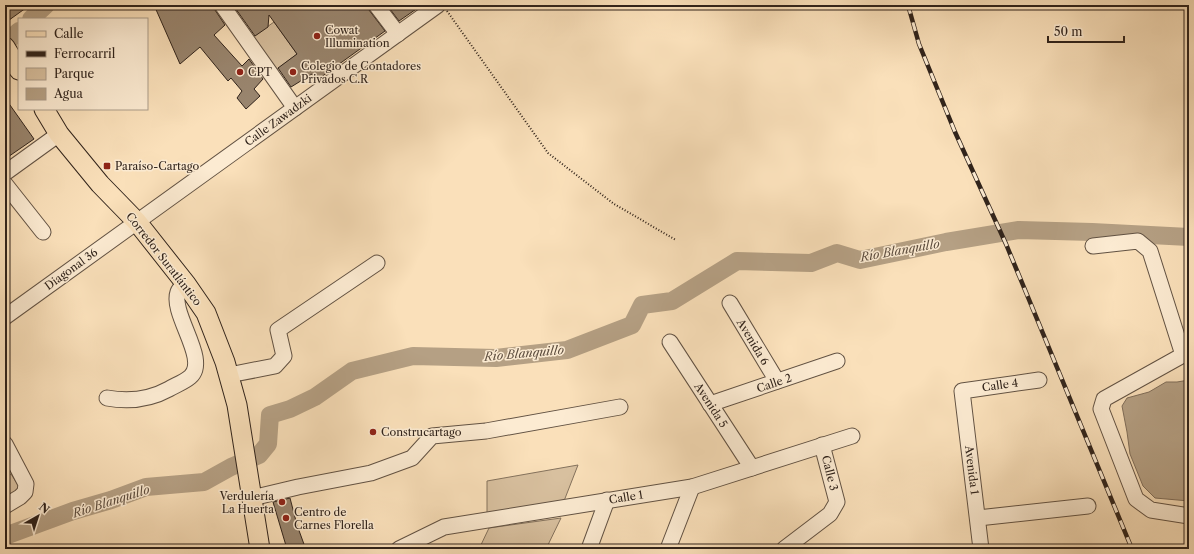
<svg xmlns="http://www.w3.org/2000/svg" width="1194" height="554" font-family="'Libre Caslon Text',serif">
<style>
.green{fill:#d8c09f;stroke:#84725d}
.water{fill:#b5a084;stroke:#806e5a}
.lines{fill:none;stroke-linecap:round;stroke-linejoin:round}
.river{stroke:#b5a084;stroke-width:18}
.building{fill:#99856e;stroke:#30231b}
.minor-casing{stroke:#625243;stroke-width:17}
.major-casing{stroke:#30231b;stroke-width:21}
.path{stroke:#30231b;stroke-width:2;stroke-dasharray:1 2;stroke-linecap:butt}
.minor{stroke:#fcebd2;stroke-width:15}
.major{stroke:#fae0ba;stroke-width:19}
.rail-casing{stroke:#30231b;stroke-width:4.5}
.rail{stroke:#fcebd2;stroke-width:3;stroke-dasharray:9;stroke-linecap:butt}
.poi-dot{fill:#8f2418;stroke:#fcebd2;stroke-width:1.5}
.labels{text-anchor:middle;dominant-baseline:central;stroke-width:3;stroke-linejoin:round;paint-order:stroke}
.poi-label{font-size:11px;fill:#30231b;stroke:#fcebd2;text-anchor:start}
.street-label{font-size:11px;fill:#30231b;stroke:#fcebd2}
.water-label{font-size:12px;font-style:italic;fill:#5f4f40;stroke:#fcebd2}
</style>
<rect width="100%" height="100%" fill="#fae0ba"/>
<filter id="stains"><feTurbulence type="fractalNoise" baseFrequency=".005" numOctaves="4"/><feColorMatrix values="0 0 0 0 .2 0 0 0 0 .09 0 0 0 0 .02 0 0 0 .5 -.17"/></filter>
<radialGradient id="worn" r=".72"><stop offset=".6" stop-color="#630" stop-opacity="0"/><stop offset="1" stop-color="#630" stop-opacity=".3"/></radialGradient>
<g class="green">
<polygon points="274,22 297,54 275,71 250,39"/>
<polygon points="578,465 564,501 487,514 487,481"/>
<polygon points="11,474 20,488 5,502 5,477"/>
<polygon points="561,518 546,549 479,549 489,528"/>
</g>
<polygon class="water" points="1189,380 1189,501 1155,498 1143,486 1130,454 1127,432 1122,406 1127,398 1149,392 1166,382 1177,382"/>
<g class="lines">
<g class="river">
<polyline points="31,19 46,5"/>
<polyline points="5,41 11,38 19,31"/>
<polyline points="5,536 73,511 111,500 146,487 204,482 231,467 259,455 268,444 270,415 290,409 315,397 352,371 413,356 496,358 567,350 632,325 642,305 672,301 737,261 811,263 837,253 860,260 946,242 1019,230 1092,232 1189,237"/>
</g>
</g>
<g class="building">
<polygon points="5,5 30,5 5,23"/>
<polygon points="154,5 213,5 215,10 225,25 214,35 242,66 249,59 263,79 254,89 260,96 246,109 237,98 242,91 231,78 228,81 200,47 180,64"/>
<polygon points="233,5 367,5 369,10 385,31 317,80 312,74 291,87 278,68 297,54 269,15 268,27 255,36"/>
<polygon points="387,5 422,5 399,21"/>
<polygon points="5,98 34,139 5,159"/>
<polygon points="290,498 297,525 305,547 299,549 287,549 273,502"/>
</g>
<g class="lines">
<g class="minor-casing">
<g id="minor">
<polyline points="222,5 295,108"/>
<polyline points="376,5 398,34"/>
<polyline points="5,173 59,134"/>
<polyline points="5,184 43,232"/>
<polyline points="1093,246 1138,241 1150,251 1183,355 1104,399 1101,409 1136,499 1151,510 1189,516"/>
<polyline points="730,303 777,381"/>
<polyline points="5,317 438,5"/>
<polyline points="670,342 752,468"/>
<polyline points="229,375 275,366 284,356 278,330 377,263"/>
<path d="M107,398C129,402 149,400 169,389C176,385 184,382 190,377C210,360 170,314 178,292C179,289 183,285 185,283"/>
<polyline points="710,404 837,361"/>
<polyline points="5,444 26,484 25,492 20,497 5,506"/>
<polyline points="252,498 298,487 371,473 412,458 432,436 486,431 620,407"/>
<polyline points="978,518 1088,506"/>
<polyline points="399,549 444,527 692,487 852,436"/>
<polyline points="589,549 607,500"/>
<polyline points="668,549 692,487"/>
<polyline points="784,549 830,514 837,502 822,445"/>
<polyline points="981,549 962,391 1039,380"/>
</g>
</g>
<g class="major-casing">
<g id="major">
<polyline points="5,47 19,70"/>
<polyline points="44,109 59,134 100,184 137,222 186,284 206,313 225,362 237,405 260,549"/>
</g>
</g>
<polyline class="path" points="447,11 548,153 614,204 676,240"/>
<use href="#minor" class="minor"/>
<use href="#major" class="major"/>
<g class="rail-casing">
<polyline id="rail" points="908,5 919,44 955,132 1006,244 1132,549"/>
</g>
<use href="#rail" class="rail"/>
</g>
<g class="poi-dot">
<circle cx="317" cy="36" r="4"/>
<circle cx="240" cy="72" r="4"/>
<circle cx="293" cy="72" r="4"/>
<rect x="103" y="162" width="8" height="8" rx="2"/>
<circle cx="373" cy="432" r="4"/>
<circle cx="282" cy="502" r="4"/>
<circle cx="286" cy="518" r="4"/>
</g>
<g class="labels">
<g class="poi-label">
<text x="325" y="30">Cowat<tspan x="325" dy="13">Illumination</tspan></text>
<text x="301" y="66">Colegio de Contadores<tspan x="301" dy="13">Privados C.R</tspan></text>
<text x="248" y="72">CPT</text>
<text x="115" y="166">Paraíso-Cartago</text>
<text x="381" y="432">Construcartago</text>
<text x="274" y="496" text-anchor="end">Verdulería<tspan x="274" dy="13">La Huerta</tspan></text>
<text x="294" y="512">Centro de<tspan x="294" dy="13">Carnes Florella</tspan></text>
</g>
<g class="street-label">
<text transform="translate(278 120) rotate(-36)">Calle Zawadzki</text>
<text transform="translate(164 259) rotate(52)">Corredor Suratlántico</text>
<text transform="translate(71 269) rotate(-36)">Diagonal 36</text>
<text transform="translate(753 342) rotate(59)">Avenida 6</text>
<text transform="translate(774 383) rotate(-19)">Calle 2</text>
<text transform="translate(1000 385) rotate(-8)">Calle 4</text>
<text transform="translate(711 405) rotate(57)">Avenida 5</text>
<text transform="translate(972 470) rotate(83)">Avenida 1</text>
<text transform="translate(830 473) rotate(76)">Calle 3</text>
<text transform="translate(626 497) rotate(-9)">Calle 1</text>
</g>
<g class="water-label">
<text transform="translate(900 250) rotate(-10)">Río Blanquillo</text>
<text transform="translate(524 353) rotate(-5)">Río Blanquillo</text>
<text transform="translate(111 501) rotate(-18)">Río Blanquillo</text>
</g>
</g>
<rect width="1194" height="554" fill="none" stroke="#fae0ba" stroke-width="20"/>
<rect x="6" y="6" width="1182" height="542" fill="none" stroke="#30231b" stroke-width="2"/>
<rect x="10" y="10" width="1174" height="534" fill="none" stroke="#30231b"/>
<rect x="18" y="18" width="130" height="92" fill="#fcebd2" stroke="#aa9b89"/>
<rect x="26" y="31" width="20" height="6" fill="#fae0ba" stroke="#aa9b89"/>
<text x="54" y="38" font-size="12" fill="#30231b">Calle</text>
<rect x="26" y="51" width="20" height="6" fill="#30231b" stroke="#aa9b89"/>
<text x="54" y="58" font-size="12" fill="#30231b">Ferrocarril</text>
<rect x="26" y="68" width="20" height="12" fill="#d8c09f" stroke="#aa9b89"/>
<text x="54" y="78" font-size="12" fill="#30231b">Parque</text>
<rect x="26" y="88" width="20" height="12" fill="#b5a084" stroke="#aa9b89"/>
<text x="54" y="98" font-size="12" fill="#30231b">Agua</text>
<g transform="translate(38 516) rotate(39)" stroke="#fcebd2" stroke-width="3" paint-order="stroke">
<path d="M0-3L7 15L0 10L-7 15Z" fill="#30231b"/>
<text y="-6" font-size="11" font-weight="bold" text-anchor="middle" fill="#30231b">N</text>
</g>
<path d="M1048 36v6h76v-6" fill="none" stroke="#30231b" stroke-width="2"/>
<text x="1054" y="36" font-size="12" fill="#30231b" stroke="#fcebd2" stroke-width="3" paint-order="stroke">50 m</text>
<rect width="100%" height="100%" filter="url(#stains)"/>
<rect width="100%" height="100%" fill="url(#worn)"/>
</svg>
